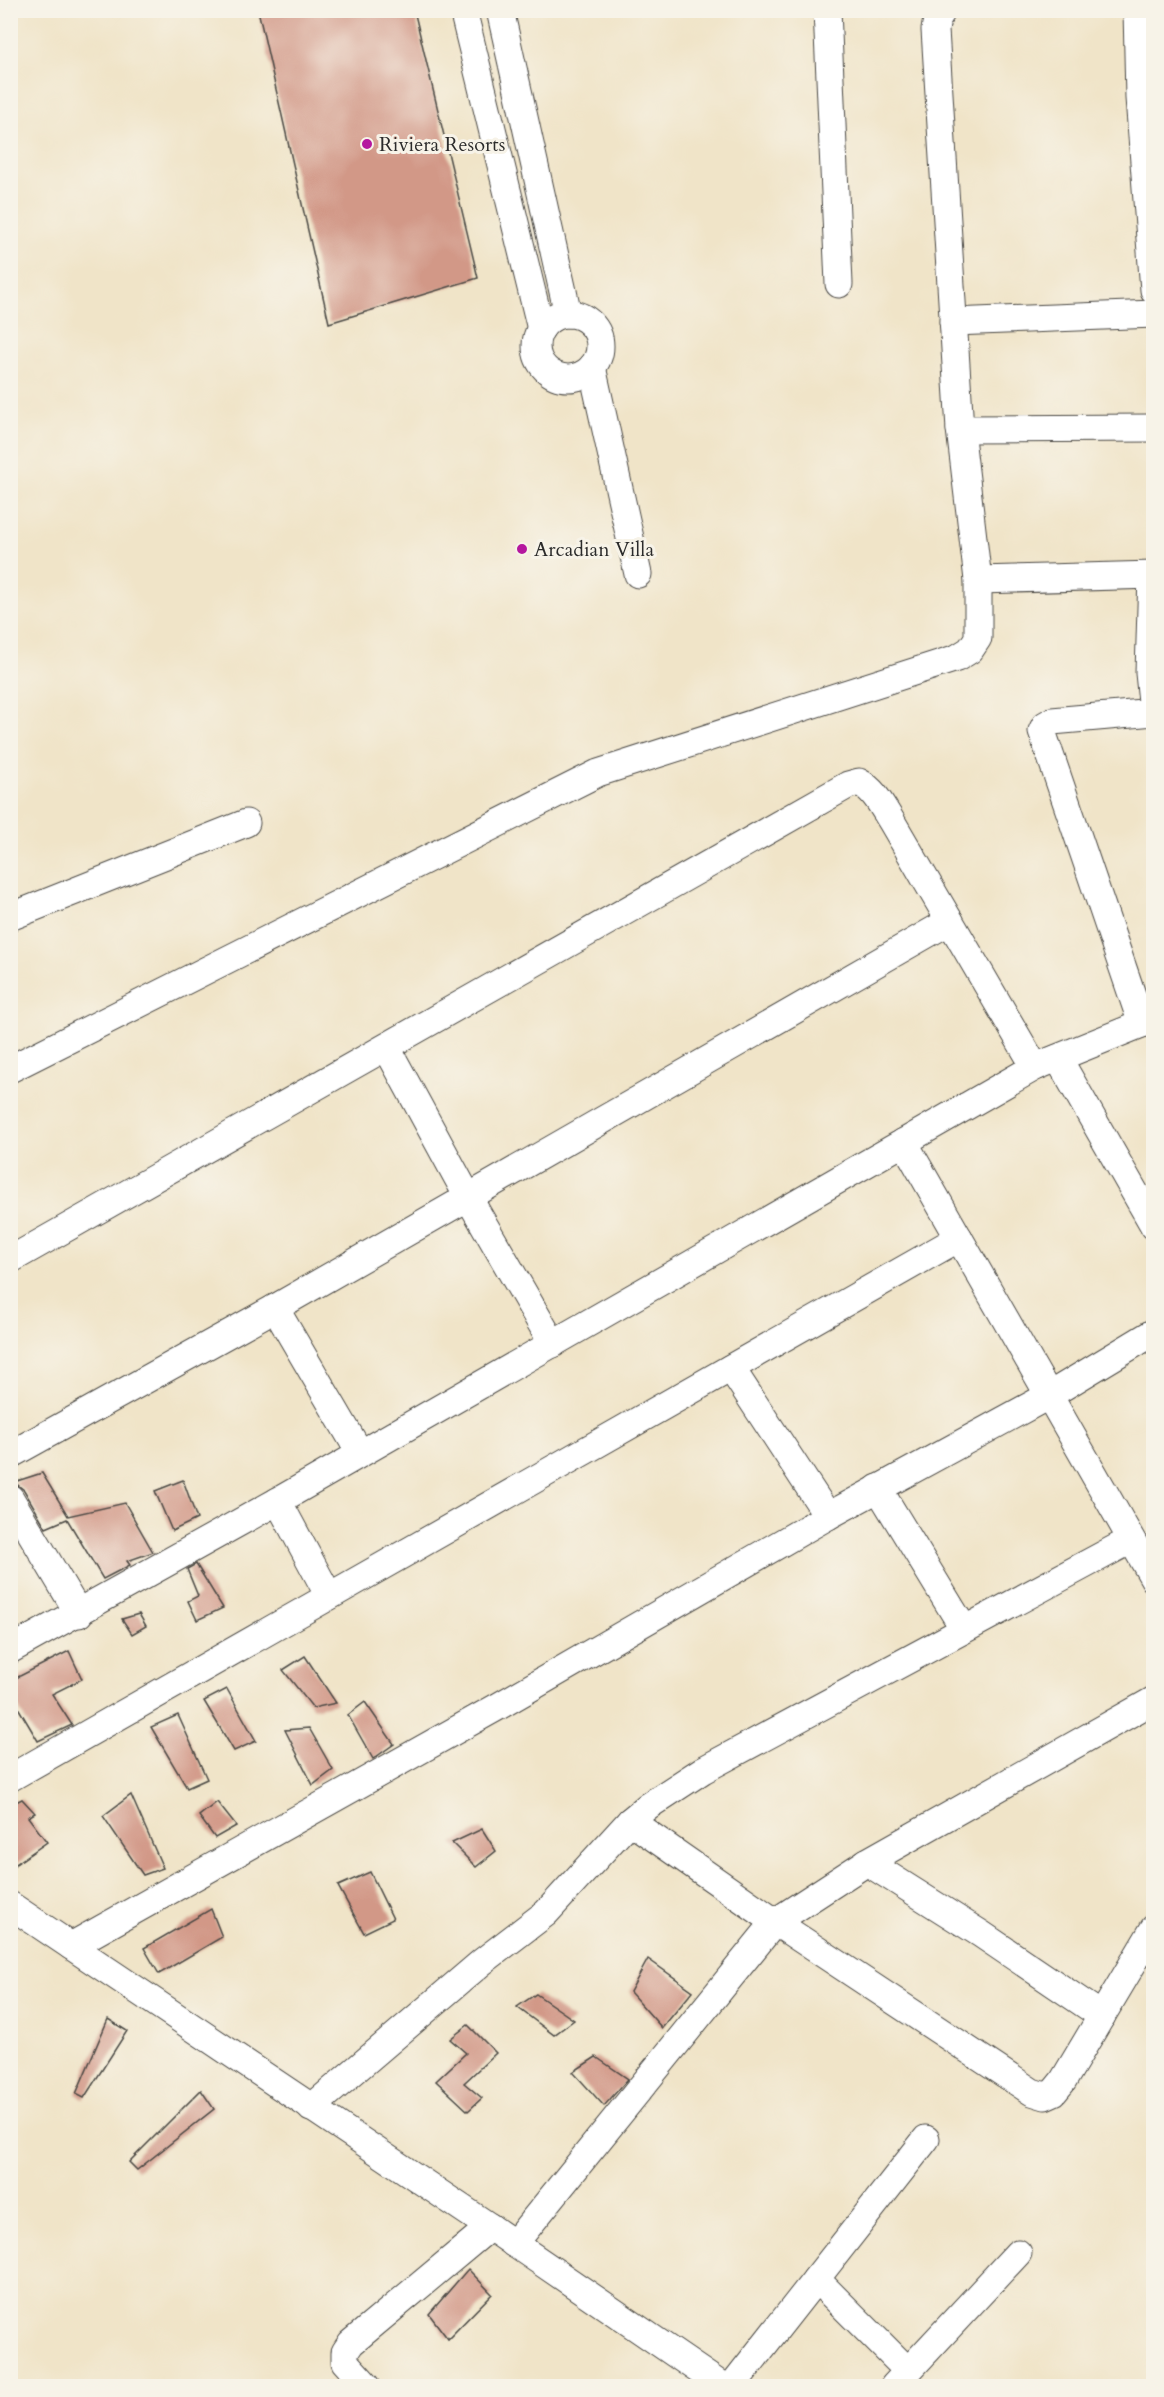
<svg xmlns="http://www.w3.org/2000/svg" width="1164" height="2397" font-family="Cardo,serif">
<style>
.building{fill:#d29887}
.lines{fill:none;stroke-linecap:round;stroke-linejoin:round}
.minor-casing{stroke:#494743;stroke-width:29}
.minor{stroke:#fff;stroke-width:27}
.poi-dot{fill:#b5179e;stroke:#f7f3e8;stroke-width:2}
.labels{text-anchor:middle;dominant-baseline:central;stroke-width:6;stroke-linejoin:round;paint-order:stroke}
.poi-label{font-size:20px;fill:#2b2b2b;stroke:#f7f3e8;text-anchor:start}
</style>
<rect width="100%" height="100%" fill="#f7f3e8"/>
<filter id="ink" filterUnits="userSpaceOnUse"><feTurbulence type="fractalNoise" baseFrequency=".0167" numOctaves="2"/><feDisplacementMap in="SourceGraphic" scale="12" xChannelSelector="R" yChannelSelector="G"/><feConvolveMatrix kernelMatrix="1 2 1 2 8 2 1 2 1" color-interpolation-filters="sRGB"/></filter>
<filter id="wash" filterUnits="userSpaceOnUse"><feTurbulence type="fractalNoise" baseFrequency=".008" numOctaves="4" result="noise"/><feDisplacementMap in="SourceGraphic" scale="24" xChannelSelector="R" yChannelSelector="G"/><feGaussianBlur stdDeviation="1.35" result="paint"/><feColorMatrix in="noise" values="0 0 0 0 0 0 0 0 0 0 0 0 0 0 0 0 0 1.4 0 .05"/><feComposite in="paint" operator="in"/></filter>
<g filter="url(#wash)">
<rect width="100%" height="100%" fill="#f0e4c8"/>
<g id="blocks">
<g class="building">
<polygon points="258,10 414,10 478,278 329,323"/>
<polygon points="42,1473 68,1516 125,1503 153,1552 127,1561 130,1565 103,1579 67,1519 46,1528 24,1490 14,1482"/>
<polygon points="183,1480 197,1519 172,1531 155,1491"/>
<polygon points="196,1564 223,1608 197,1620 188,1601 198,1596 187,1569"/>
<polygon points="139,1614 146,1626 132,1634 122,1619"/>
<polygon points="69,1651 82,1679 52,1694 72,1725 38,1741 10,1694 10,1681"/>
<polygon points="305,1656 336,1703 313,1708 283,1670"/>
<polygon points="227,1689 256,1741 234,1751 204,1701"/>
<polygon points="365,1702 394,1744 373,1759 348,1715"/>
<polygon points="178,1715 207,1779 187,1788 151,1727"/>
<polygon points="309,1728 333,1770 313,1785 285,1730"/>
<polygon points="10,1795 16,1802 22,1799 35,1813 28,1817 47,1842 10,1868"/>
<polygon points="131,1795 163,1868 143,1875 103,1816"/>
<polygon points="217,1802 236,1826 215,1838 199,1816"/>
<polygon points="482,1829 496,1851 476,1867 452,1843"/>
<polygon points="370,1872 393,1919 364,1933 338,1886"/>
<polygon points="211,1909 222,1937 159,1974 144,1948"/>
<polygon points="648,1959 693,1991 662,2028 630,1992"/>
<polygon points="536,1994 574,2020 554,2035 517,2007"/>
<polygon points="108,2019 127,2031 84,2098 76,2094"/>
<polygon points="468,2025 496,2053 464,2083 482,2098 468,2111 436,2081 466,2053 450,2039"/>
<polygon points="596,2057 628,2079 604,2106 573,2072"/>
<polygon points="201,2090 214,2109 137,2170 129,2162"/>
<polygon points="468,2269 492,2294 448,2339 429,2314"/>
</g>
</g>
</g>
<g filter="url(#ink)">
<use href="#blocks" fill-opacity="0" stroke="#494743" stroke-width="1.5"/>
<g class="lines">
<g class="minor-casing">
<g id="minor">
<polyline points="463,10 541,329"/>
<polyline points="500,10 568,314"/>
<polyline points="827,10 839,284"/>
<polyline points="1137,10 1139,98 1154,290"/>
<circle cx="568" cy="346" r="32"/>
<polyline points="953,322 1154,314"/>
<polyline points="592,367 638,574"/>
<polyline points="960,429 1154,428"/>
<polyline points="1152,575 1149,673 1153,711"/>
<polyline points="978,580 1154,575"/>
<polyline points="10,917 246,823"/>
<polyline points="1142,1024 1042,731 1045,725 1052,721 1154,712"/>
<polyline points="387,1048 468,1197 553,1344"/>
<polyline points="1058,1058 1154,1226"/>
<polyline points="10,1069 598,773 957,658 970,650 978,638 978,580 960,429 935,30 937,19 943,10"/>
<polyline points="904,1142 1154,1579"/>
<path d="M10,1260L848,785L859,782C875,790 883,808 892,822L1035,1067"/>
<polyline points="275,1308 360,1453"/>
<polyline points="731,1368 828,1516"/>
<polyline points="10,1455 275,1308 950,921"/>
<polyline points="878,1488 964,1629"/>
<polyline points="10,1498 79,1614"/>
<polyline points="278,1501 329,1596"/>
<polyline points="10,1650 278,1501 1035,1067 1154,1019"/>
<polyline points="10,1778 959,1238"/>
<polyline points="630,1821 775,1922 1032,2092 1045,2096 1054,2092 1063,2081 1154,1928"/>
<polyline points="867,1862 981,1934 1102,2016"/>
<polyline points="10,1905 490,2227 722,2386"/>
<polyline points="71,1946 499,1706 828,1516 1048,1396 1154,1332"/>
<polyline points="311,2108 482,1962 546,1913 630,1821 648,1806 703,1770 1131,1540"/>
<polyline points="514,2244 775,1922 867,1862 1154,1700"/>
<polyline points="816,2279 908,2371"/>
<polyline points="367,2386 345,2362 345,2352 351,2343 490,2227"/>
<polyline points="732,2386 926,2139"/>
<polyline points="894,2386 1018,2253"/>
</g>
</g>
<use href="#minor" class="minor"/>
</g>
</g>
<g class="poi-dot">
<circle cx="367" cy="144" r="6"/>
<circle cx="522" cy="549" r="6"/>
</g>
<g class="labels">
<g class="poi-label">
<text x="379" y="144">Riviera Resorts</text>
<text x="534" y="549">Arcadian Villa</text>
</g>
</g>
<rect width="1164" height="2397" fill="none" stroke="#f7f3e8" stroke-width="36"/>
</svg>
